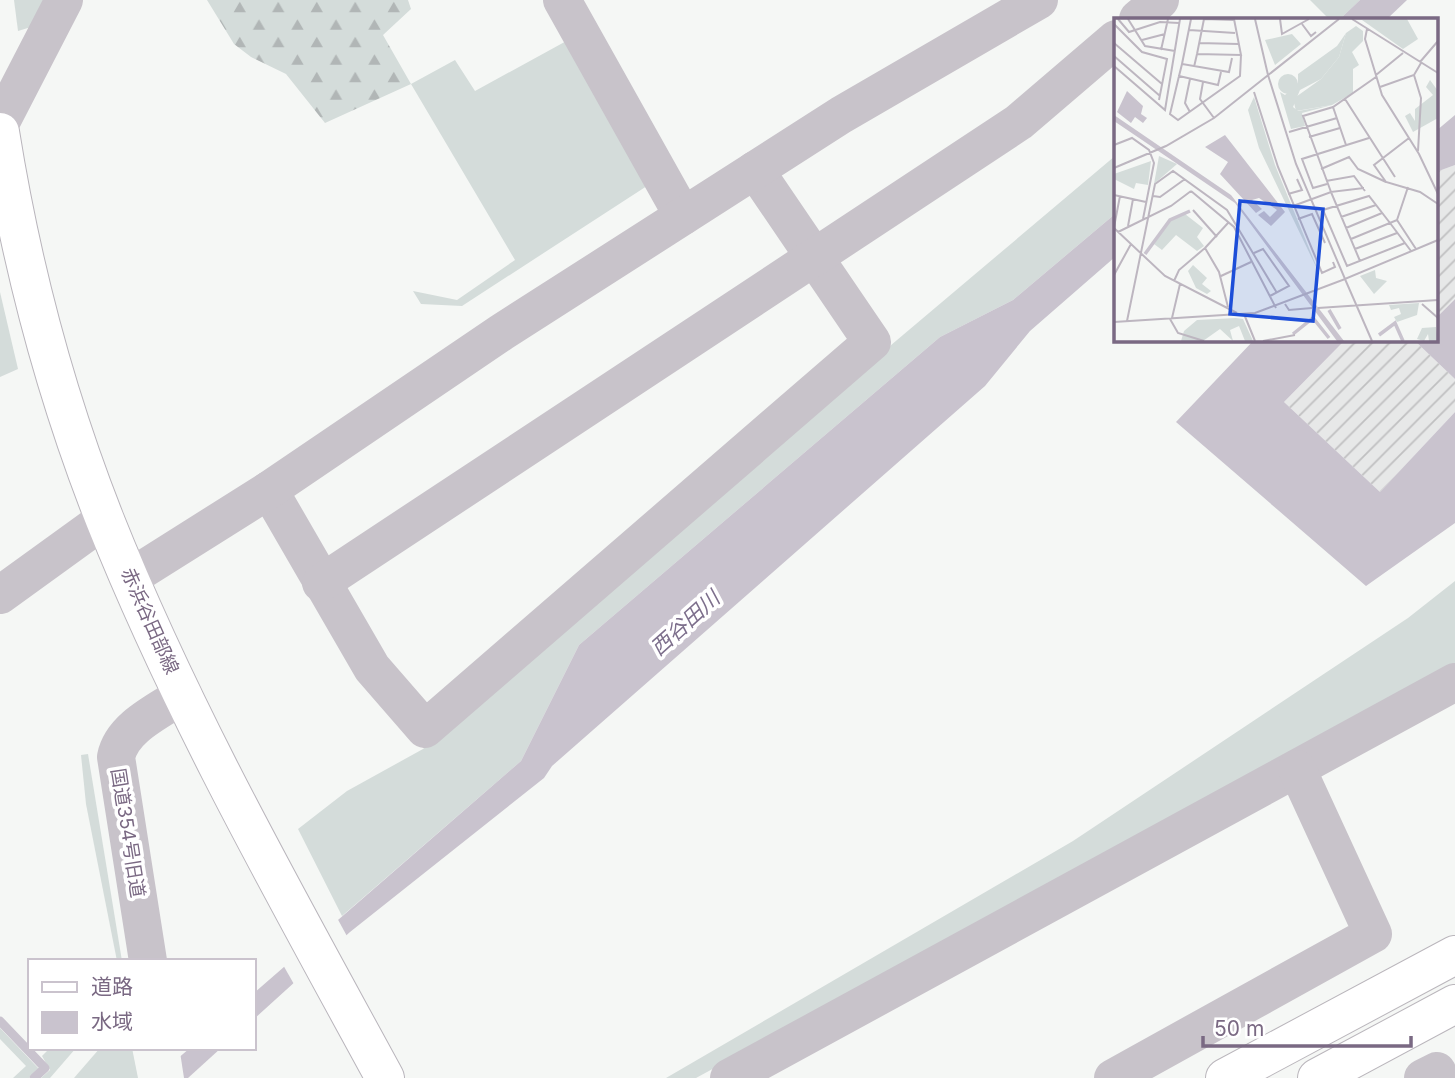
<svg xmlns="http://www.w3.org/2000/svg" width="1455" height="1078" font-family="Inter,'Noto Sans JP',sans-serif">
<style>
.industrial{fill:url(#industrial-furrows)}
.grass{fill:#d4dcda}
.forest{fill:url(#forest-firs)}
.water{fill:#c9c3ce}
.pier{fill:#f5f7f5}
.lines{fill:none;stroke-linecap:round;stroke-linejoin:round}
.stream{stroke:#c9c3ce;stroke-width:9}
.major-casing{stroke:#b9b5bc;stroke-width:40}
.highway-casing{stroke:#bab6bc;stroke-width:40}
.minor{stroke:#c8c3ca;stroke-width:38}
.major{stroke:#fff;stroke-width:38}
.highway{stroke:#fff;stroke-width:38}
.labels{text-anchor:middle;dominant-baseline:central;stroke-width:7;stroke-linejoin:round;paint-order:stroke}
.street-label{font-size:19px;fill:#7a6983;stroke:#fff}
.water-label{font-size:21px;font-style:italic;fill:#7d6f8c;stroke:#fff}
.inset-river{fill:none;stroke:#c9c3ce;stroke-width:3.5}
.inset-road{fill:none;stroke:#bdb6c0;stroke-width:2}
.view{fill:#1d4ed8;fill-opacity:0.15;stroke:#1d4ed8;stroke-width:3.5}
.inset-edge{fill:none;stroke:#7a6983;stroke-width:3.5}
</style>
<defs>
<pattern id="industrial-furrows" width="10" height="10" patternUnits="userSpaceOnUse" patternTransform="scale(1.75)"><rect width="10" height="10" fill="#e7e8e8"/><path d="M-1 1l2-2M0 10L10 0M9 11l2-2" fill="none" stroke="#c0c0c1"/></pattern>
<pattern id="forest-firs" width="22" height="20" patternUnits="userSpaceOnUse" patternTransform="scale(1.75)"><rect width="22" height="20" fill="#d4dcda"/><path d="M5 1l3.5 6h-7zM16 11l3.5 6h-7z" fill="#b1b6b6"/></pattern>
</defs>
<rect width="100%" height="100%" fill="#f5f7f5"/>
<g class="industrial">
<polygon points="1455,165 1455,298 1436,318 1436,172"/>
<polygon points="1345,340 1414,340 1455,379 1455,412 1380,492 1284,402"/>
</g>
<g class="grass">
<polygon points="14,0 44,0 31,27 18,31"/>
<polygon points="1310,0 1360,0 1340,19 1329,19"/>
<polygon points="570,39 650,184 462,306 421,304 413,291 457,300 515,260 411,84 455,60 475,91"/>
<polygon points="1115,156 1115,214 1013,300 940,337 579,645 521,761 342,916 298,829 347,791 423,749 556,628"/>
<polygon points="0,292 18,369 0,377"/>
<polygon points="1455,581 1455,666 696,1078 666,1078 1073,841 1408,618"/>
<polygon points="88,754 122,961 117,961 86,804 81,755"/>
<polygon points="0,1028 39,1069 29,1078 13,1078 26,1066 0,1039"/>
<polygon points="50,1048 76,1048 50,1078 41,1078 50,1070 42,1056"/>
<polygon points="100,1048 132,1048 138,1078 74,1078"/>
</g>
<polygon class="forest" points="207,0 408,0 411,9 383,35 411,84 325,123 286,74 251,57 234,44"/>
<g class="water">
<polygon points="1360,0 1407,0 1387,19 1340,19"/>
<polygon points="1455,115 1455,165 1436,172 1436,131"/>
<polygon points="1115,214 1115,257 1030,331 985,386 552,766 544,778 350,932 254,1019 254,993 521,761 579,645 940,337 1013,300"/>
<polygon points="1455,299 1455,379 1414,340 1436,340 1436,318"/>
<polygon points="1254,340 1345,340 1284,402 1380,492 1455,412 1455,523 1366,586 1176,422"/>
<polygon points="190,1048 221,1048 188,1078 155,1078"/>
</g>
<g class="pier">
<polygon points="336,916 348,938 295,986 282,963"/>
<polygon points="180,1052 184,1078 152,1078 153,1075"/>
</g>
<g class="lines">
<polyline class="stream" points="0,1021 45,1068 34,1078"/>
<g class="major-casing">
<path id="major" d="M0,132C21,263 56,396 105,520C182,713 286,896 385,1078"/>
</g>
<g class="highway-casing">
<g id="highway">
<polyline points="1225,1078 1455,955"/>
<polyline points="1317,1078 1455,1004"/>
</g>
</g>
<g class="minor">
<polyline points="562,0 683,216"/>
<polyline points="1138,19 1160,0"/>
<polyline points="0,124 64,0"/>
<polyline points="269,490 372,668 425,729 872,342 755,170"/>
<polyline points="131,577 269,490 502,332 841,115 1039,0"/>
<polyline points="321,583 1019,122 1116,39"/>
<polyline points="0,595 105,519"/>
<path d="M148,961L116,757C122,727 159,711 183,695"/>
<polyline points="729,1078 1455,682"/>
<polyline points="1113,1078 1373,934 1297,769"/>
<polyline points="1423,1078 1437,1071 1440,1078"/>
</g>
<use href="#major" class="major"/>
<use href="#highway" class="highway"/>
</g>
<g class="labels">
<g class="street-label">
<text transform="translate(150 621) rotate(66)">赤浜谷田部線</text>
<text transform="translate(128 833) rotate(81)">国道354号旧道</text>
</g>
<g class="water-label">
<text transform="translate(685 623) rotate(-42)">西谷田川</text>
</g>
</g>
<g transform="translate(1114 18)">
<rect width="324" height="324" fill="#f5f7f5"/>
<path d="M232,15L225,39L207,61L186,72L179,89L184,93L218,87L188,95L191,108L177,111L166,74L171,77L184,65V56L223,28ZM178,16L187,26L161,47L151,22ZM140,79L161,147L206,257L145,130L134,92ZM37,143L34,167L22,165L20,171L0,161V156ZM305,285L303,297L283,304L280,299L287,296L285,290L277,292L275,287Z" fill="#d4dcda"/>
<path d="M293,1L304,21L289,31L248,2ZM242,8L249,13V23L238,34L245,47L239,51V75L218,87L182,93L179,81L207,61L225,39L232,15ZM164 66a10 10 0 1 1 20 0a10 10 0 1 1-20 0ZM316,62L324,73V100L299,114L291,98L296,95L301,103V91L319,77L312,69ZM71,196L89,210L83,219L90,228L83,233L62,217L48,232L40,226L56,203ZM79,247L93,260L88,266L97,273L93,276L82,270L74,253ZM261,252L262,260L273,263L260,276L246,258ZM122,300L129,301L139,323H131L125,308L116,312L119,323L106,311L89,323H67L70,313L83,302ZM322,309L324,323H315L314,316L310,323L303,321L308,310Z" fill="#d4dcda"/>
<path d="M45,138L63,146L40,166Z" fill="#d4dcda"/>
<path d="M13,73L29,88L27,96L33,100L29,105L21,99L17,105L3,94ZM0,97L117,177L230,323H223L121,185L0,103ZM111,117L171,194L157,208L144,197L150,193L156,199L163,192L145,180L138,182L148,191L142,195L106,156L114,144L91,129Z" fill="#c9c3ce"/>
<path class="inset-river" d="M31,236L56,202L76,193M215,292L226,311M179,316L199,300L215,320M265,317L281,305L289,323"/>
<path class="inset-road" d="M4,1L15,14L46,4L65,5M14,1L31,28L61,33M77,1L68,46L115,54L118,40M90,1L120,2M141,1L154,57M166,1L168,16L195,1M238,1L324,55M0,6L28,34L53,41L45,82M188,6L197,18L202,14M253,11L251,21L268,77L305,136L324,176M75,12L121,15M28,22L51,16M0,25L48,66M85,25L124,26M47,32L54,1M83,36L90,1M0,38L46,78M306,44L324,23M68,46L65,58L104,67L107,54M0,48L51,92L66,1M80,49L83,36L127,37L120,1M154,57L182,146L231,261L324,222M262,57L289,35M300,57L307,80L304,133M65,58L56,96L64,102L126,58L127,37M89,64L86,81L100,100M266,69L300,57L307,45M140,74L164,149L208,255L221,249L219,244M231,81L281,159M219,89L232,127M76,94L71,85L76,61M175,114L223,100M195,119L226,110M295,120L260,147L272,164L306,174L324,186M0,127L18,120L35,132L40,145L29,201M0,150L52,128L100,100L225,1M207,151L235,139L244,151L272,164M212,163L240,158L251,173M213,166L199,170L188,141L255,120M250,170L217,174L189,98L219,89L262,59M77,173L120,209L162,290M174,176L188,172L183,161M0,177L32,184M39,178L46,179L71,161M179,188L217,174L246,243M79,192L103,219M227,199L262,187M184,201L198,196L211,225M283,202L294,169M14,208L19,181M0,209L6,178M0,210L51,258L123,295M232,210L268,195M4,214L57,188L77,173M237,221L283,202L302,231M291,225L233,248L209,192L255,178L276,205L297,233M91,230L114,205M241,231L283,215M140,235L149,231L175,268L156,278M0,257L17,226M107,258L137,244M60,263L65,252L91,230L105,254L114,289M171,286L175,292L198,290M308,286L324,300M204,290L324,282M130,296L141,323M58,300L66,266M56,301L64,315L90,323M13,303L41,166L59,153L113,192L163,275M0,304L141,295L231,261L258,323M149,323L181,317"/>
<path class="view" d="M126,183L209,191L199,303L116,296Z"/>
<rect width="324" height="324" class="inset-edge"/>
</g>
<rect x="28" y="959" width="228" height="91" fill="#ffffff" stroke="#cac3cd" stroke-width="2"/>
<rect x="42" y="982" width="35" height="10" fill="#ffffff" stroke="#cac3cd" stroke-width="2"/>
<text x="91" y="994" font-size="21" fill="#7a6983">道路</text>
<rect x="42" y="1012" width="35" height="21" fill="#c9c3ce" stroke="#cac3cd" stroke-width="2"/>
<text x="91" y="1029" font-size="21" fill="#7a6983">水域</text>
<path d="M1203 1036v10h208v-10" fill="none" stroke="#7a6983" stroke-width="3.5"/>
<text x="1214" y="1036" font-size="21" fill="#7a6983" stroke="#ffffff" stroke-width="5" paint-order="stroke">50 m</text>
</svg>
